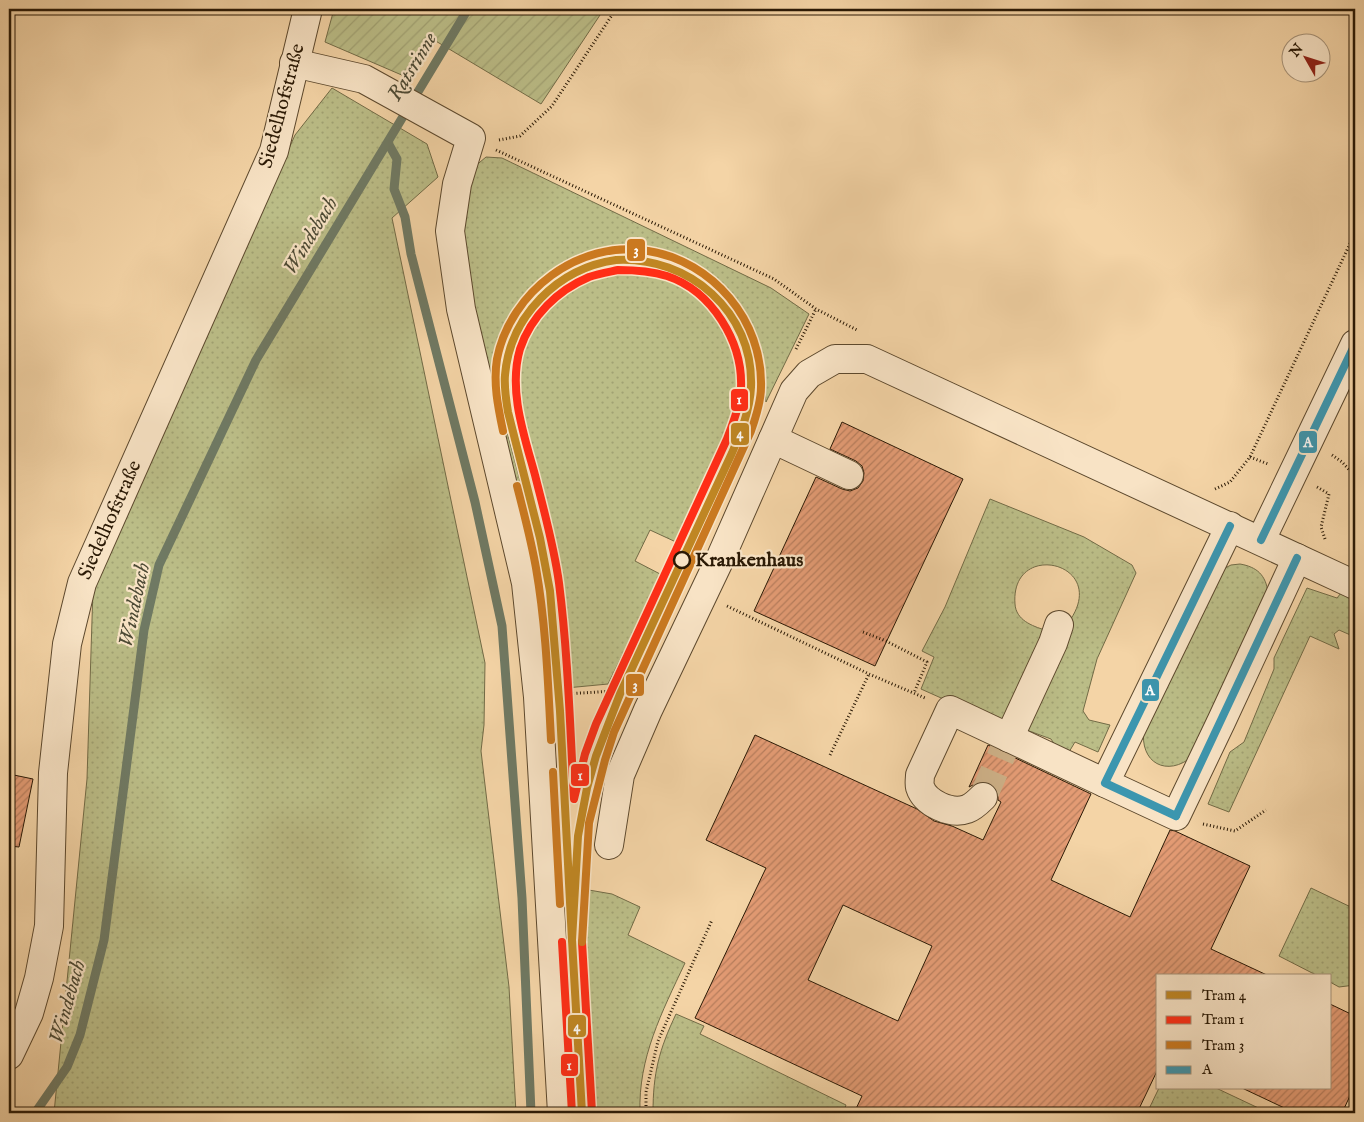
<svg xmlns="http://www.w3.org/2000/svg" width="1364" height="1122" font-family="'IM FELL English',serif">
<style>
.grass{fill:url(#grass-dots);stroke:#726b46}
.garden{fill:url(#garden-furrows);stroke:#726b46}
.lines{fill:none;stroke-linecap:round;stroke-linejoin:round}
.stream{stroke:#6f7963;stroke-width:9}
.building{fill:url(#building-hatch);stroke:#2a1905;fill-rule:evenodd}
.minor-tunnel{stroke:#ccaf86;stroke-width:28;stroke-dasharray:28 14;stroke-linecap:butt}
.minor-casing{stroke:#5c482d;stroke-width:30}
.path{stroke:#2a1905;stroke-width:3;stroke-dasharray:1 2.5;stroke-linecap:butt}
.minor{stroke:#f8e3c5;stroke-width:28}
.bus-1-casing{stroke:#f8e3c5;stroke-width:11}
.bus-1{stroke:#3c96af;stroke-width:8}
.tram-1-casing{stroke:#f8e3c5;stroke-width:11}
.tram-2-casing{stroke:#f8e3c5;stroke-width:11}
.tram-3-casing{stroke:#f8e3c5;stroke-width:11}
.tram-1{stroke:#bf8623;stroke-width:8}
.tram-2{stroke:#ff2e17;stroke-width:8}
.tram-3{stroke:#ca7920;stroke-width:8}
.stop-dot{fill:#f8e3c5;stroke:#2a1905;stroke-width:2.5}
.labels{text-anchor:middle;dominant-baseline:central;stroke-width:4.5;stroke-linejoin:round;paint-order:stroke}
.street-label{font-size:20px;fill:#2a1905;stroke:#f8e3c5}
.stop-label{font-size:20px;font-weight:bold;fill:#2a1905;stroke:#f8e3c5;text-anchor:start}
.water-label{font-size:21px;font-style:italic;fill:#4c4934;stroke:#f8e3c5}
.line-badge{stroke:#f8e3c5;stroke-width:2}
.badge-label{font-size:14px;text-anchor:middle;font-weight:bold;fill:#fff}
</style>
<defs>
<pattern id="grass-dots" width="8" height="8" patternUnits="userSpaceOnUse" patternTransform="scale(1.25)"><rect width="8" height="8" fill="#bbbd87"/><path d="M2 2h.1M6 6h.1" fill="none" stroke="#a1a273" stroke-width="1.8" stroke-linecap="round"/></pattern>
<pattern id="garden-furrows" width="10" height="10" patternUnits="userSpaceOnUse" patternTransform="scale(1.25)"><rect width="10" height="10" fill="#bbbd87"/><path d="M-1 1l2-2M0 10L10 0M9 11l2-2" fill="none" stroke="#a1a273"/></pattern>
<pattern id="building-hatch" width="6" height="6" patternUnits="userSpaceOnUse" patternTransform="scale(1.25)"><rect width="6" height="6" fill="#e39b74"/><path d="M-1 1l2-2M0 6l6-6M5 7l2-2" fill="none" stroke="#b87e5d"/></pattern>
</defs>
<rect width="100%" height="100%" fill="#f4d4a6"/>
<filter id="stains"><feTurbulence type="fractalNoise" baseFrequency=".004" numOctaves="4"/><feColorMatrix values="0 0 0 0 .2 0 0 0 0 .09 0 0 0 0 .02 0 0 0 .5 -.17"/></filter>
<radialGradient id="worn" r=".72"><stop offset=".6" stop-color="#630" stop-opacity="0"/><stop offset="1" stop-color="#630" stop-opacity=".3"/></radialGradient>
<g class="grass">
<polygon points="332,88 427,144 438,177 392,218 485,663 484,725 481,751 509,987 516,1113 54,1113 87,779 93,588 295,135"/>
<polygon points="486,157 502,158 771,288 809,314 766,402 761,361 749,324 730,294 703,273 668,256 638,250 599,250 570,260 537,282 519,307 504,339 497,372 503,417 539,551 544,593 534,595 464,274 462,217 473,168"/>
<polygon points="628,267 658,269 693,285 719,307 733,337 743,377 735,422 676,542 650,530 635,561 662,575 608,684 566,688 563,611 549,543 517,409 514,377 521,340 542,310 569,283 597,269"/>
<path d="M990,499L1084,537L1132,565L1136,573L1097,659L1083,711L1089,720L1110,725L1098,752L1075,742L1066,757L1060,753L1051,739L1021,728L1068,623C1113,563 1010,538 1015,604C1016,620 1032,626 1045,630L1006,727L921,689L934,657L922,651L945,607Z"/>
<path d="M1240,564C1257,567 1266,575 1268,593L1193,756C1167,778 1139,763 1144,729L1223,569L1231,565Z"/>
<polygon points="1307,588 1337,598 1341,593 1355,599 1355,637 1339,630 1334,634 1339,649 1310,636 1229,812 1208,804 1230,752 1244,742 1274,669 1274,658"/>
<polygon points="1311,888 1355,909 1355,985 1339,987 1330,982 1330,976 1318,976 1279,956"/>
<path d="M583,889L612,894L640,907L628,935L685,963C662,1012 638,1058 640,1113H591L580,914Z"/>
<path d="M676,1014L704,1026L700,1034L846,1105L843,1113H653C653,1073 659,1050 676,1014Z"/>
<polygon points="1159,1088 1216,1088 1269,1113 1147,1113"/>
</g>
<polygon class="garden" points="334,9 604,9 541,104 434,40 411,79 325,42"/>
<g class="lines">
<g class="stream">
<polyline points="388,143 397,159 394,189 405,217 411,254 420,289 475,502 502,626 522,898 531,1113"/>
<polyline points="35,1113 67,1067 80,1035 104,940 144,630 159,565 256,360 468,9"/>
</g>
</g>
<g class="building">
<polygon points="842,422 963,479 875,666 754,611 816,477 842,489 850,491 858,488 863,481 864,473 862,466 856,461 830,449"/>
<path d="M755,735L917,809L934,821L952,826L983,840L1001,802L998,800V793L994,786L988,782H979L969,787L988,745L1091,794L1051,880L1130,917L1170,830L1175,831L1250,866L1211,949L1269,976H1158V1069L1137,1113H854L862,1096L695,1018L766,868L706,840ZM843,905L932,946L898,1021L808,980Z"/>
<polygon points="9,774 33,779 19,847 9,846"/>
<polygon points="1330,1004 1355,1016 1355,1085 1342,1113 1295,1113 1242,1088 1330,1088"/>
</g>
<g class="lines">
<polyline class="minor-tunnel" points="983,797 1009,738"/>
<g class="minor-casing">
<g id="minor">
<polyline points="294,63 364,79 471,138 457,184 450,231 461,309 526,583 538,697 562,1113"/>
<polyline points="773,439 849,475"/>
<polyline points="1230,526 1105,783 1176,816 1221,722 1297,558"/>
<polyline points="1261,540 1355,344"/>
<polyline points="1009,738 1053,643 1059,625"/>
<path d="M983,797C978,802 973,807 967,809C951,815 925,803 920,787C919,783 920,779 920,775L950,710L1105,783"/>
<polyline points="609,845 620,775 648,710 720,559 794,391 809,374 835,359 867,359 1355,585"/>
<polyline points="9,1055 29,1013 39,978 49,926 53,773 67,644 82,583 274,151 308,9"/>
</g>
</g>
<g class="path">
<polyline points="499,140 520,136 552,106 616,9"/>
<polyline points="496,150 774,279 816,309 857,330"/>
<polyline points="796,349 816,309"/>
<polyline points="1332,455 1342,462 1355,476"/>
<polyline points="1250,457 1268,464"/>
<polyline points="1317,487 1329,494 1321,527 1325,539"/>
<polyline points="1215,489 1230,482 1250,457 1355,233"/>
<polyline points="727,606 869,674 925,698"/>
<polyline points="863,632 886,641 927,662 914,693"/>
<polyline points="566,694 613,691 624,695"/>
<polyline points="830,755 869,674"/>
<polyline points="1203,824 1235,831 1266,810"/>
<polyline points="646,1113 646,1092 658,1041 712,920"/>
</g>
<use href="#minor" class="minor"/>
<g class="bus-1-casing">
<g id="bus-1">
<polyline points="1261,540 1355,344"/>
<polyline points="1176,816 1105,783 1230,526"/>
<polyline points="1176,816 1297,558"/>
</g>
</g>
<use href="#bus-1" class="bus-1"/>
<g class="tram-1-casing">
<g id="tram-1">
<path d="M616,260C689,256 754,312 751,387C750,410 741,432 732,453L620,694L596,756L587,788L578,836L572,940L560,711L550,591L540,538L508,412C506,400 504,387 505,375C510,316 558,268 616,260Z"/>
<polyline points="572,940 582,1113"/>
</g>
</g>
<g class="tram-2-casing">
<g id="tram-2">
<path d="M618,270C636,270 651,271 667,276C712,291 743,342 741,388C740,405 733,423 727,439L596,724L585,754L574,799C570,727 568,654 559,583C554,546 544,511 535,475C524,435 508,390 520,349C531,316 558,290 589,277C598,274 609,272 618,270Z"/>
<polyline points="562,942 572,1113"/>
<polyline points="582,942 592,1112"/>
</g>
</g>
<g class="tram-3-casing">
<g id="tram-3">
<path d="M503,431C498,407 493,383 497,359C510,292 579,239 648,251C713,261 763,321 761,387C761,402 756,417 751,431L614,732L605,760L589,823L582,942"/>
<path d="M517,486C524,513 531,540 536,568C546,625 548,683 551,740"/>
<polyline points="553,772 560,904"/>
</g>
</g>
<use href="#tram-1" class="tram-1"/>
<use href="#tram-2" class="tram-2"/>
<use href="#tram-3" class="tram-3"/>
</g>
<circle class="stop-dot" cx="682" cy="560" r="8"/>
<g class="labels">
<g class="street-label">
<text transform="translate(282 106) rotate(-75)">Siedelhofstraße</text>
<text transform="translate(110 520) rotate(-66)">Siedelhofstraße</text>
</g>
<g class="stop-label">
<text x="695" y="560">Krankenhaus</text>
</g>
<g class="water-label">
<text transform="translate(413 67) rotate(-59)">Ratsrinne</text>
<text transform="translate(311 236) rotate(-59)">Windebach</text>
<text transform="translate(135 605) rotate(-78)">Windebach</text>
<text transform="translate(68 1002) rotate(-74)">Windebach</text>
</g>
</g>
<g class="line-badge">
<rect x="626" y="238" width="20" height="24" rx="5" fill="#ca7920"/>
<rect x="730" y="388" width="19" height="24" rx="5" fill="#ff2e17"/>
<rect x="730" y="422" width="20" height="24" rx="5" fill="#bf8623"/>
<rect x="1298" y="430" width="20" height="24" rx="5" fill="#3c96af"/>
<rect x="625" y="673" width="20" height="24" rx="5" fill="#ca7920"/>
<rect x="1141" y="678" width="19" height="24" rx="5" fill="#3c96af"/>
<rect x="570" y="763" width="20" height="24" rx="5" fill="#ff2e17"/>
<rect x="567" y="1014" width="20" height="24" rx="5" fill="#bf8623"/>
<rect x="560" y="1053" width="19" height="24" rx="5" fill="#ff2e17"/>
</g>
<g class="badge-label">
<text x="636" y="255">3</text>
<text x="739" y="404">1</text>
<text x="740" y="438">4</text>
<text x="1308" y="447">A</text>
<text x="635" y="690">3</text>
<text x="1150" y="695">A</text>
<text x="580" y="780">1</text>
<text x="577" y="1031">4</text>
<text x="569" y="1070">1</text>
</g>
<rect width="1364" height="1122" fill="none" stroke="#f4d4a6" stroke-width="30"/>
<rect x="10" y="10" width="1344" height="1102" fill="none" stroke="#2a1905" stroke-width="2.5"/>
<rect x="15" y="15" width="1334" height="1092" fill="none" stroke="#2a1905"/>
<rect x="1156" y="974" width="175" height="115" fill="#f8e3c5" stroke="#a69278"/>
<rect x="1166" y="991" width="25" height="8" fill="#bf8623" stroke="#a69278"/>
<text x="1202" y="1000" font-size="15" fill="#2a1905">Tram 4</text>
<rect x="1166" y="1016" width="25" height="8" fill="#ff2e17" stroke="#a69278"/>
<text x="1202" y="1024" font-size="15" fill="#2a1905">Tram 1</text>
<rect x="1166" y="1041" width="25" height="8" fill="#ca7920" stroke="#a69278"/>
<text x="1202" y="1050" font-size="15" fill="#2a1905">Tram 3</text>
<rect x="1166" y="1066" width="25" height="8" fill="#3c96af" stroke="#a69278"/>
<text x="1202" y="1074" font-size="15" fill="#2a1905">A</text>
<g transform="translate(1306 58) rotate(309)"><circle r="24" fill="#f8e3c5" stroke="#a69278"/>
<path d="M0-4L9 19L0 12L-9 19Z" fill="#8f2418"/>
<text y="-8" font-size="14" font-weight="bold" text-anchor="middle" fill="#2a1905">N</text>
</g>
<rect width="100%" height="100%" filter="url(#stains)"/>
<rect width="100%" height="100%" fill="url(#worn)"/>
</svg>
